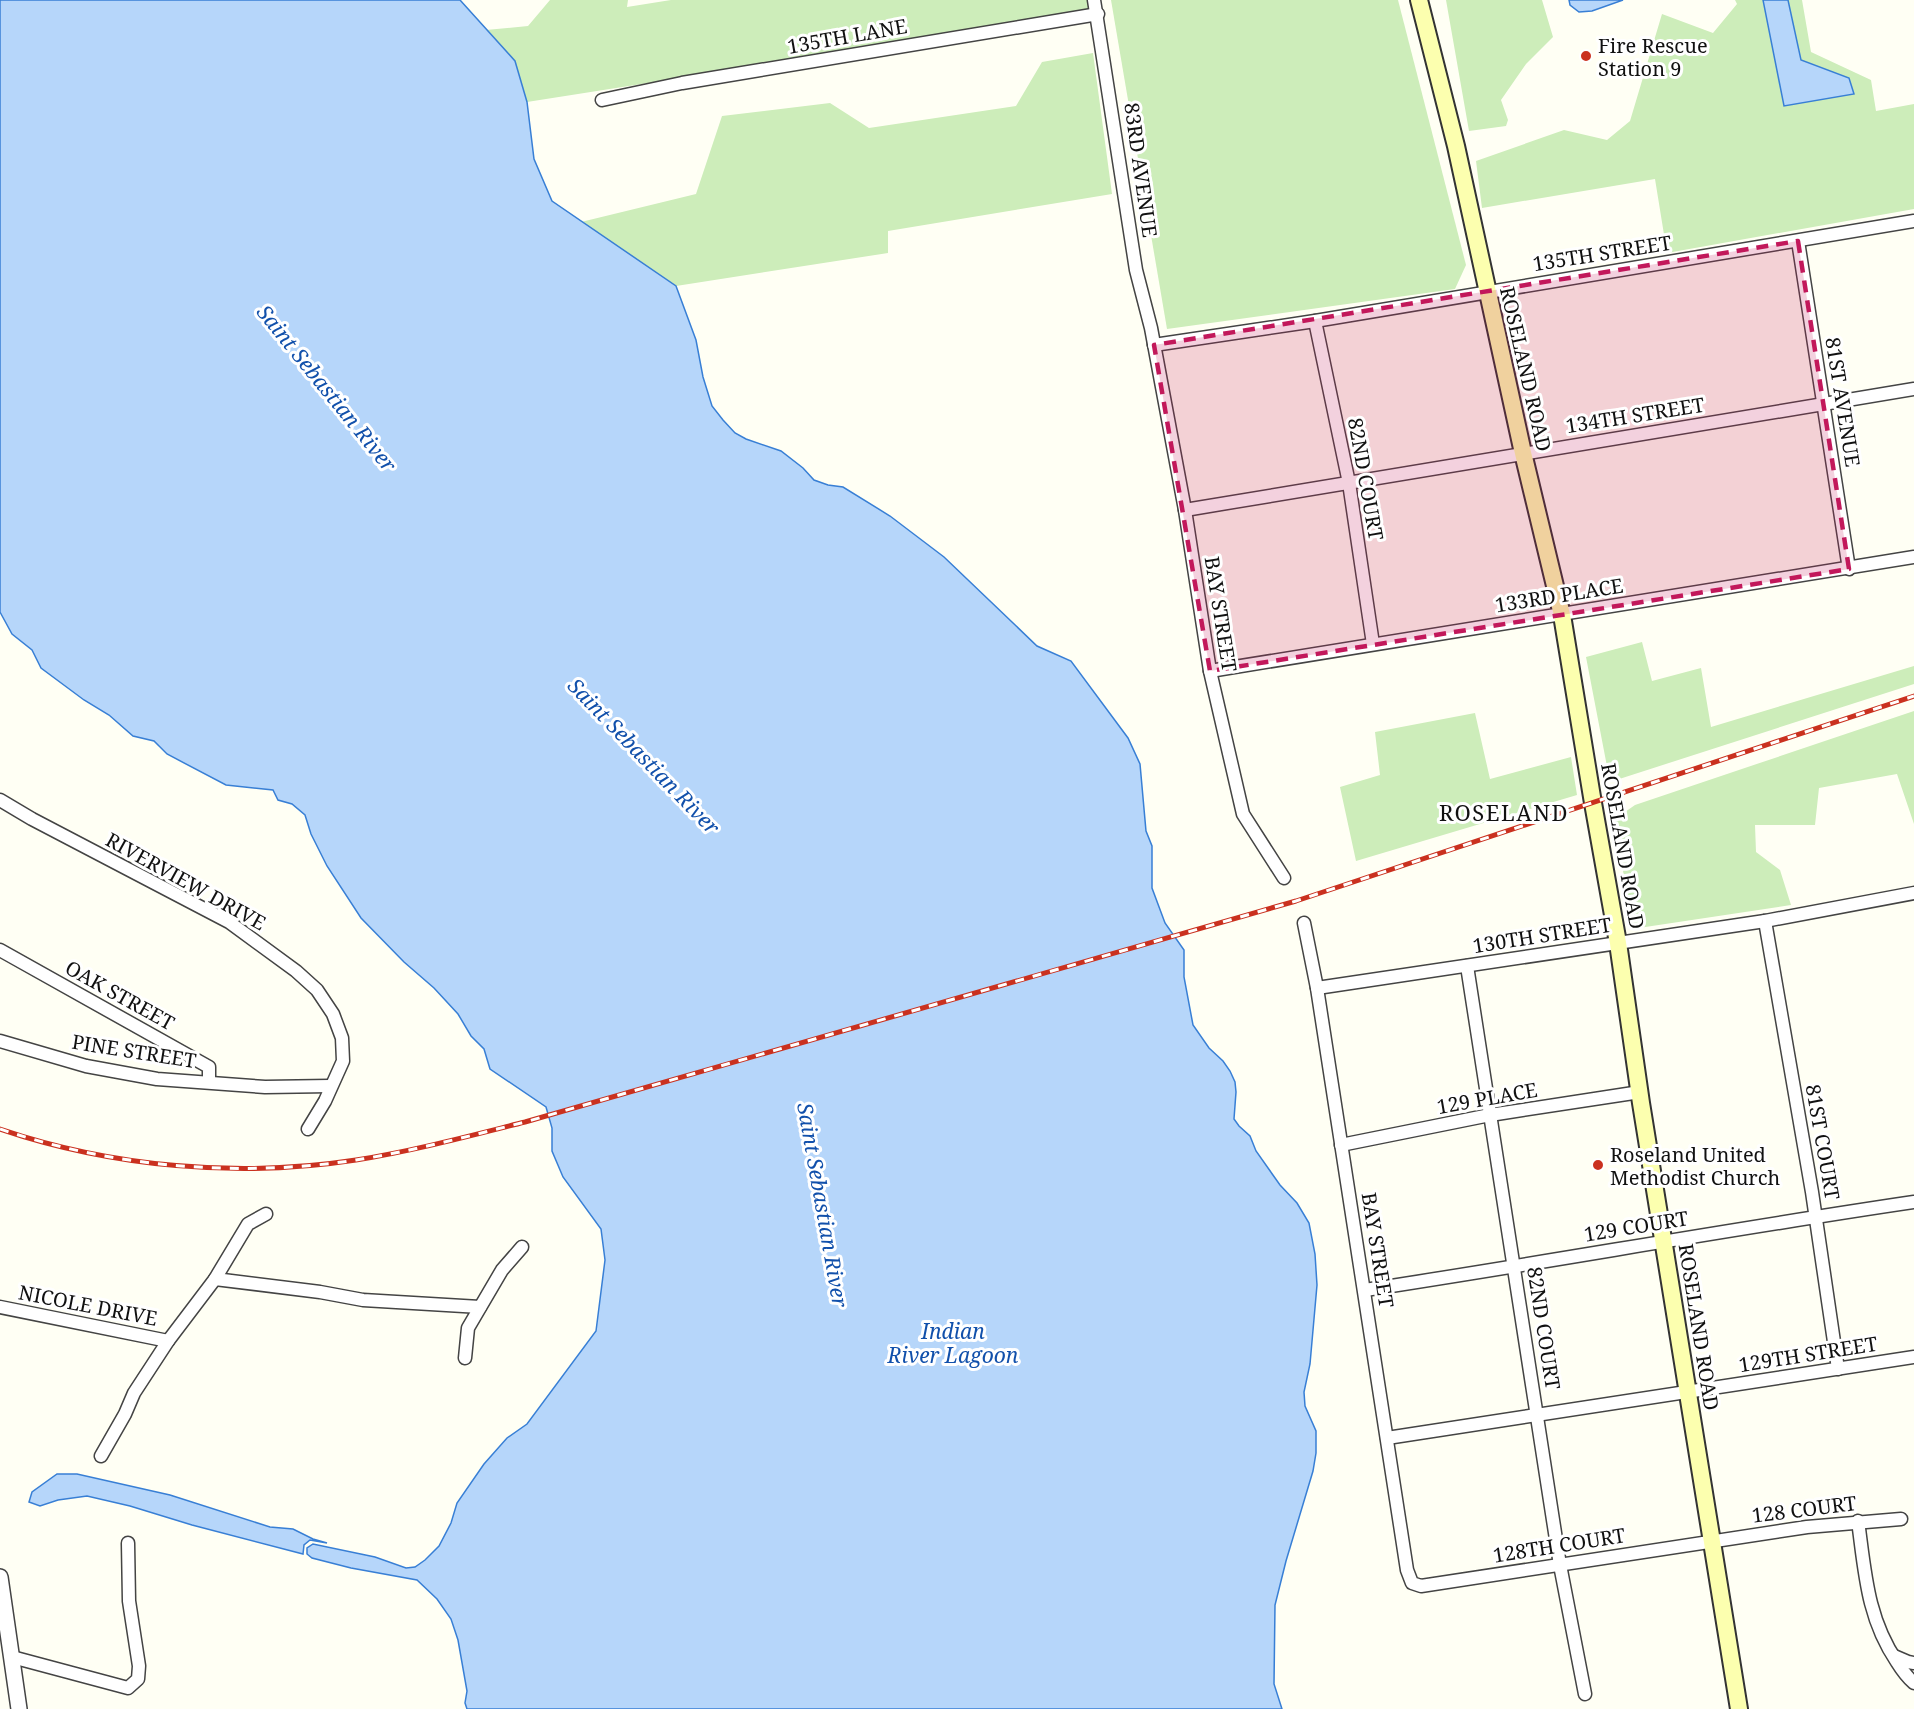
<svg xmlns="http://www.w3.org/2000/svg" width="1914" height="1709" font-family="'Noto Serif',serif">
<style>
.green{fill:#cdedba}
.water{fill:#b6d6fa;stroke:#387fd5;stroke-width:1.5}
.lines{fill:none;stroke-linecap:round;stroke-linejoin:round}
.minor-casing{stroke:#444;stroke-width:15}
.tertiary-casing{stroke:#444;stroke-width:18}
.secondary-casing{stroke:#333;stroke-width:20}
.minor{stroke:#fff;stroke-width:12}
.tertiary{stroke:#fff;stroke-width:15}
.secondary{stroke:#fcffaf;stroke-width:16}
.rail-casing{stroke:#ca311f;stroke-width:5}
.rail{stroke:#fff;stroke-width:3;stroke-dasharray:9;stroke-linecap:butt}
.marked{fill:#c2185b;fill-opacity:0.2;stroke:#c2185b;stroke-width:4.5;stroke-dasharray:12 8;stroke-linejoin:round}
.poi-dot{fill:#ca311f;stroke:#fff;stroke-width:2}
.labels{text-anchor:middle;dominant-baseline:central;stroke-width:6;stroke-linejoin:round;paint-order:stroke}
.street-label{font-size:20px;fill:#111;stroke:#fff}
.poi-label{font-size:20px;fill:#111;stroke:#fff;text-anchor:start}
.water-label{font-size:21px;font-style:italic;fill:#1150ab;stroke:#fff}
.quarter-label{font-size:22px;letter-spacing:1.5px;fill:#111;stroke:#fff}
</style>
<rect width="100%" height="100%" fill="#fffff4"/>
<g class="green">
<polygon points="550,0 628,0 627,7 671,0 1089,0 1092,13 527,102 515,61 486,30 528,26"/>
<polygon points="1111,0 1398,0 1466,265 1455,289 1167,329"/>
<polygon points="1446,0 1542,0 1553,37 1526,64 1501,100 1508,120 1506,126 1469,131"/>
<polygon points="1735,0 1802,0 1811,52 1871,80 1876,111 1914,104 1914,209 1667,253 1655,179 1482,208 1476,161 1564,130 1607,140 1630,121 1662,14 1713,33 1737,4"/>
<polygon points="1093,53 1112,194 888,231 888,253 676,286 581,222 696,194 722,116 830,103 869,128 1016,106 1042,62"/>
<polygon points="1642,642 1652,681 1701,668 1711,727 1914,666 1914,684 1610,782 1586,657"/>
<polygon points="1914,711 1914,824 1897,774 1819,788 1815,825 1755,825 1756,852 1780,870 1791,905 1632,929 1615,819 1635,805"/>
<polygon points="1475,713 1490,779 1571,757 1577,795 1356,861 1340,787 1380,775 1375,732"/>
</g>
<g class="water">
<polygon points="0,0 460,0 515,61 527,102 534,159 552,201 676,286 696,340 703,377 712,406 723,420 735,433 746,439 781,451 803,468 814,480 828,485 843,487 890,516 944,557 1037,646 1071,661 1128,738 1140,764 1146,831 1152,846 1152,888 1165,923 1184,950 1184,977 1193,1025 1209,1048 1223,1061 1230,1071 1235,1082 1236,1092 1234,1119 1239,1126 1250,1136 1256,1151 1280,1185 1297,1203 1309,1223 1315,1254 1317,1285 1310,1364 1304,1392 1305,1406 1316,1431 1316,1453 1313,1471 1286,1561 1275,1605 1274,1684 1282,1709 467,1709 465,1703 467,1691 458,1640 451,1619 437,1599 417,1580 351,1568 312,1558 307,1554 307,1548 313,1544 375,1557 406,1568 415,1567 425,1560 439,1546 451,1523 457,1503 484,1464 507,1438 527,1424 596,1331 605,1260 601,1229 563,1177 552,1151 552,1128 546,1107 490,1069 484,1049 471,1036 458,1014 434,988 404,962 361,918 327,866 311,834 305,815 292,804 278,800 273,790 226,785 167,754 154,741 133,736 109,715 84,700 41,668 32,650 12,634 0,612"/>
<polygon points="1569,0 1623,0 1592,11 1579,12 1570,5"/>
<polygon points="1763,0 1788,0 1801,60 1849,78 1854,94 1784,106"/>
<polygon points="57,1474 77,1474 170,1495 270,1527 293,1529 313,1539 327,1543 310,1540 304,1545 303,1554 192,1525 130,1506 87,1496 58,1500 40,1506 29,1502 32,1492"/>
</g>
<g class="lines">
<g class="minor-casing">
<g id="minor">
<polyline points="1094,0 1136,270 1151,328 1185,510 1210,671 1243,814 1284,878"/>
<polyline points="602,100 682,83 1098,14"/>
<polyline points="1798,241 1849,569"/>
<polyline points="1315,321 1349,483 1373,644"/>
<polyline points="1154,345 1315,321 1914,221"/>
<polyline points="1185,510 1914,389"/>
<polyline points="1210,671 1914,557"/>
<polyline points="0,800 32,819 229,922 296,971 317,990 333,1014 342,1038 343,1061 325,1101 308,1129"/>
<polyline points="1765,921 1812,1192 1838,1369"/>
<polyline points="1304,923 1317,988 1407,1570 1412,1583 1421,1586 1807,1527 1901,1519"/>
<polyline points="0,950 209,1067 209,1082"/>
<polyline points="1467,966 1560,1565 1585,1694"/>
<polyline points="1317,988 1765,921 1914,893"/>
<polyline points="0,1041 86,1066 157,1079 265,1087 330,1086"/>
<polyline points="1341,1145 1490,1115 1640,1092"/>
<polyline points="215,1279 320,1292 363,1300 480,1307"/>
<path d="M1365,1290C1548,1262 1731,1229 1914,1202"/>
<polyline points="0,1307 168,1341"/>
<polyline points="465,1358 468,1328 502,1270 522,1247"/>
<polyline points="1387,1438 1914,1357"/>
<polyline points="101,1456 125,1414 134,1393 168,1341 215,1279 248,1224 266,1214"/>
<path d="M1858,1521C1865,1572 1867,1618 1897,1662C1902,1670 1907,1677 1914,1683"/>
<polyline points="1894,1656 1908,1662 1914,1663"/>
<polyline points="12,1657 128,1688 138,1679 139,1666 129,1601 128,1543"/>
</g>
</g>
<g class="tertiary-casing">
<polyline id="tertiary" points="0,1577 19,1709"/>
</g>
<g class="secondary-casing">
<polyline id="secondary" points="1419,0 1456,146 1523,453 1562,615 1593,803 1618,943 1641,1103 1739,1709"/>
</g>
<use href="#minor" class="minor"/>
<use href="#tertiary" class="tertiary"/>
<use href="#secondary" class="secondary"/>
<g class="rail-casing">
<path id="rail" d="M0,1129C112,1167 239,1178 356,1160C413,1151 469,1136 525,1122L1296,901L1914,696"/>
</g>
<use href="#rail" class="rail"/>
</g>
<path class="marked" d="M1798,241L1849,569L1210,671L1154,345Z"/>
<g class="poi-dot">
<circle cx="1586" cy="56" r="6"/>
<circle cx="1598" cy="1165" r="6"/>
</g>
<g class="labels">
<g class="street-label">
<text transform="translate(847 36) rotate(-10)">135TH LANE</text>
<text transform="translate(1141 170) rotate(82)">83RD AVENUE</text>
<text transform="translate(1602 253) rotate(-9)">135TH STREET</text>
<text transform="translate(1526 369) rotate(77)">ROSELAND ROAD</text>
<text transform="translate(1843 402) rotate(81)">81ST AVENUE</text>
<text transform="translate(1635 415) rotate(-9)">134TH STREET</text>
<text transform="translate(1366 479) rotate(80)">82ND COURT</text>
<text transform="translate(1559 595) rotate(-9)">133RD PLACE</text>
<text transform="translate(1221 614) rotate(81)">BAY STREET</text>
<text transform="translate(1623 846) rotate(80)">ROSELAND ROAD</text>
<text transform="translate(186 881) rotate(29)">RIVERVIEW DRIVE</text>
<text transform="translate(1542 935) rotate(-9)">130TH STREET</text>
<text transform="translate(120 995) rotate(29)">OAK STREET</text>
<text transform="translate(134 1051) rotate(9)">PINE STREET</text>
<text transform="translate(1487 1098) rotate(-10)">129 PLACE</text>
<text transform="translate(1823 1142) rotate(80)">81ST COURT</text>
<text transform="translate(1636 1226) rotate(-9)">129 COURT</text>
<text transform="translate(1378 1250) rotate(81)">BAY STREET</text>
<text transform="translate(88 1305) rotate(11)">NICOLE DRIVE</text>
<text transform="translate(1699 1327) rotate(81)">ROSELAND ROAD</text>
<text transform="translate(1544 1328) rotate(81)">82ND COURT</text>
<text transform="translate(1808 1354) rotate(-9)">129TH STREET</text>
<text transform="translate(1804 1509) rotate(-7)">128 COURT</text>
<text transform="translate(1559 1545) rotate(-9)">128TH COURT</text>
</g>
<g class="poi-label">
<text x="1598" y="45">Fire Rescue<tspan x="1598" dy="23">Station 9</tspan></text>
<text x="1610" y="1154">Roseland United<tspan x="1610" dy="23">Methodist Church</tspan></text>
</g>
<g class="water-label">
<text transform="translate(327 388) rotate(51)">Saint Sebastian River</text>
<text transform="translate(644 756) rotate(46)">Saint Sebastian River</text>
<text transform="translate(823 1205) rotate(80)">Saint Sebastian River</text>
<text x="953" y="1331">Indian<tspan x="953" dy="24">River Lagoon</tspan></text>
</g>
<g class="quarter-label">
<text x="1504" y="812">ROSELAND</text>
</g>
</g>
</svg>
